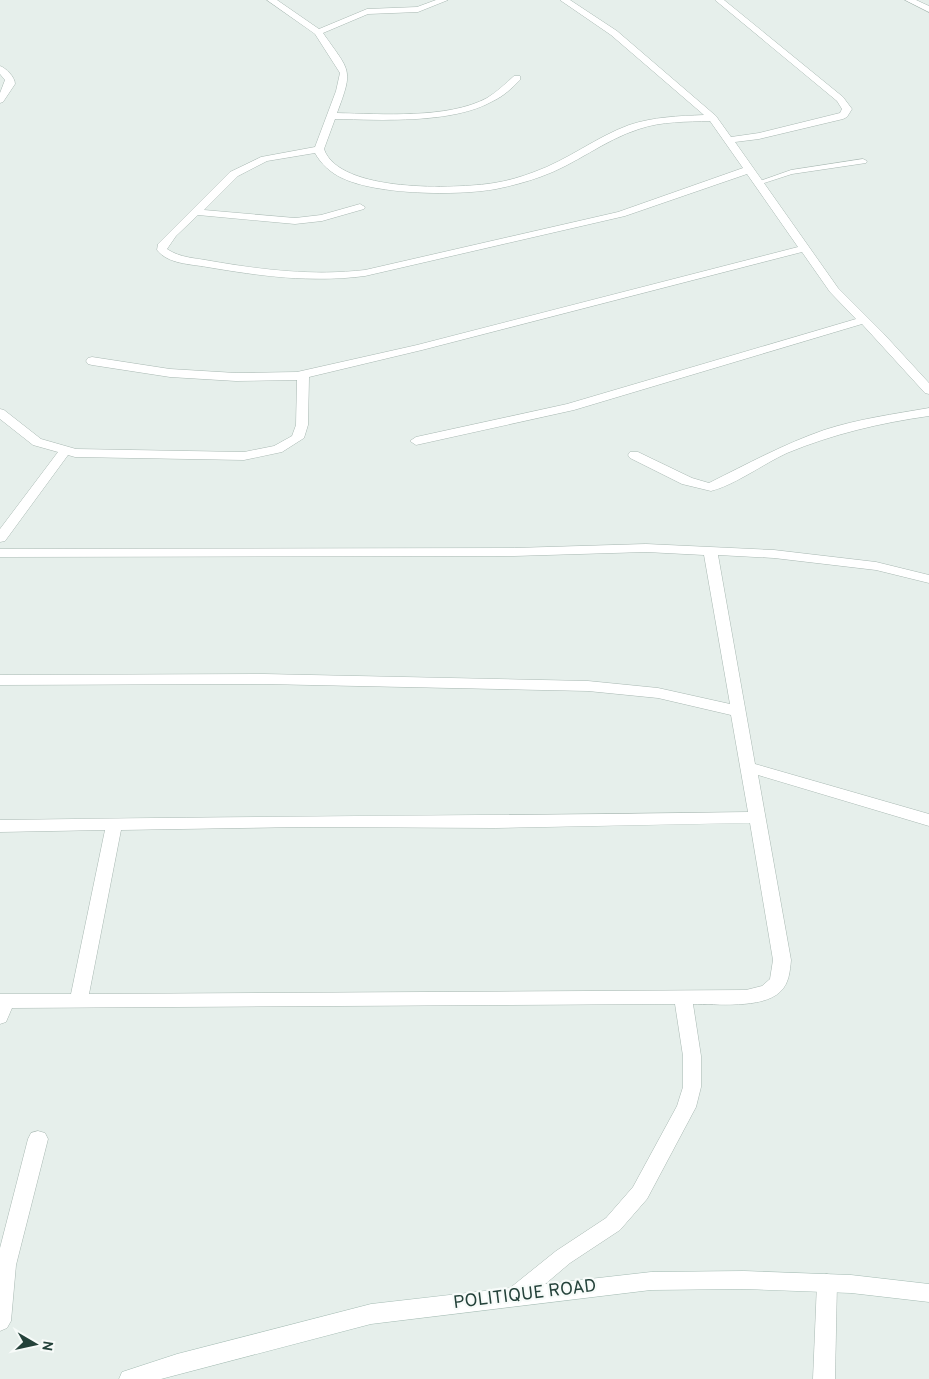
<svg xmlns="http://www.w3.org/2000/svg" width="929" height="1379" font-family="Overpass,sans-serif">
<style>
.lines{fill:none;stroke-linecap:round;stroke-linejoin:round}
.lane-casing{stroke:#a8b8b2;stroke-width:1}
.street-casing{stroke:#a8b8b2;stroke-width:1}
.secondary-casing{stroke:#a4bbb3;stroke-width:1}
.lane{fill:#fff;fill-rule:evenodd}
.street{fill:#fff;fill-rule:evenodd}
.secondary{fill:#fff;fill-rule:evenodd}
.labels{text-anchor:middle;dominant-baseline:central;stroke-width:4.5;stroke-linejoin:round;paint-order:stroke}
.near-street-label{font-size:18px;fill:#24423a;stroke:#f7fbf9}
</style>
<rect width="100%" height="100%" fill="#e6efeb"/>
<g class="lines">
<g class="lane-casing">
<polygon id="lane" points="863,159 867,161 866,163 792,174 758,185 754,183 791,170"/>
</g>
<g class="street-casing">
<g id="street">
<path d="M267,0H277L319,29L367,9L417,7L436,0H448L418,12L368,14L323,33C350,72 354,68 337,113C381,114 448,119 487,98C497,92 505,84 514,76H520V80C512,88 504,96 493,101C453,124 381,120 335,119L324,149C339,193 456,189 494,183C507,181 521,177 534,172C568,160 596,137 629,125C653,117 679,116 704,115L611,35L560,0H570L617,31L716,116L731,137L759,133L840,113L842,109L837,101L715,0H724L843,97L852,109L847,117L843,119L759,139L735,142L838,288L883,333L929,383V394L925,393L862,324L574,410L416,445L410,441L416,437L567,404L856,319L830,292L802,252L422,350L309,377L308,425L304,438L282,452L244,460L75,457L68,455L5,541L0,542V529L58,452L33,445L0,419V409L4,410L41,439L76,449L244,452L274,446L292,436L296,425L297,380L236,381L170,377L92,365L88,364L86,361L88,358L92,357L170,369L236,373L297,372L417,345L798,247L747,174L625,216L365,276C311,283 260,276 207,267C190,264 168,264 157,250L158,244L230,172L261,157L315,147L336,91L340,73L315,34ZM710,121L743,168L618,212L365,270C313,276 263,270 211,261C196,258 180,258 167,249L176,236L198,215L295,224L322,221L364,209L365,207L360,204L321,215L295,218L204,210L238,176L267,161L315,153C321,164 331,173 342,178C377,195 458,196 496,189C511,186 526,182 540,177C575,165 604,140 639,129C662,121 687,122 710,121Z"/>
<polygon points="905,0 916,0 929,6 929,12"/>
<path d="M0,66C6,68 15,77 15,84L3,102L0,103V93L5,80L0,74Z"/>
<path d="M929,408V416C880,423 833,434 787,453C763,464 735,485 711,491L682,484L630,458L628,455L630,452H638L692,478L709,483C747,464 784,444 824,430C858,419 894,414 929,408Z"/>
<path d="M646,544L774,550L876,562L929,575V583L876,570L774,558L718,555L755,764L929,814V826L758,775L791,960C790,971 789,984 780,992C762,1009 716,1004 693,1004L701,1056V1087L696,1107L647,1199L620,1230L570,1263L524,1302L517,1304L510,1302L507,1295L510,1288L556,1251L606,1218L633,1187L677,1106L683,1087V1056L675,1004L12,1008L6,1022L0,1024V994H71L105,830L0,832V820C249,816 499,816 748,812L731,715L658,698L588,691L264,684L0,685V675L264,674L588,681L658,688L730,704L704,555L646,552L514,556L0,557V549L514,548ZM750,823L773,960L770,979L762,986L746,990L89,994L121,830L306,827L495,828Z"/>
<polygon points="38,1131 45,1133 48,1139 16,1265 11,1321 7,1328 0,1331 0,1248 28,1139 31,1133"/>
<polygon points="827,1274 834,1276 837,1283 835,1379 813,1379 817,1283 820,1276"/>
</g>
</g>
<g class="secondary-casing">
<polygon id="secondary" points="744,1271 851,1275 929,1284 929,1302 851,1293 744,1289 651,1290 371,1324 161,1379 119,1379 122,1372 177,1354 371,1304 651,1272"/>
</g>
<use href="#lane" class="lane"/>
<use href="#street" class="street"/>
<use href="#secondary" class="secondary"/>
</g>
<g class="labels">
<g class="near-street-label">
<text transform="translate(525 1295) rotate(-7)">POLITIQUE ROAD</text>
</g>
</g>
<g transform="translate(35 1344) rotate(99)" stroke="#f7fbf9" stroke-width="4" paint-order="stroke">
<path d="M0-4L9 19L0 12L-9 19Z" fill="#24423a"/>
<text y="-8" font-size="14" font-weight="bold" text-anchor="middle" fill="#24423a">N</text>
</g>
</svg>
